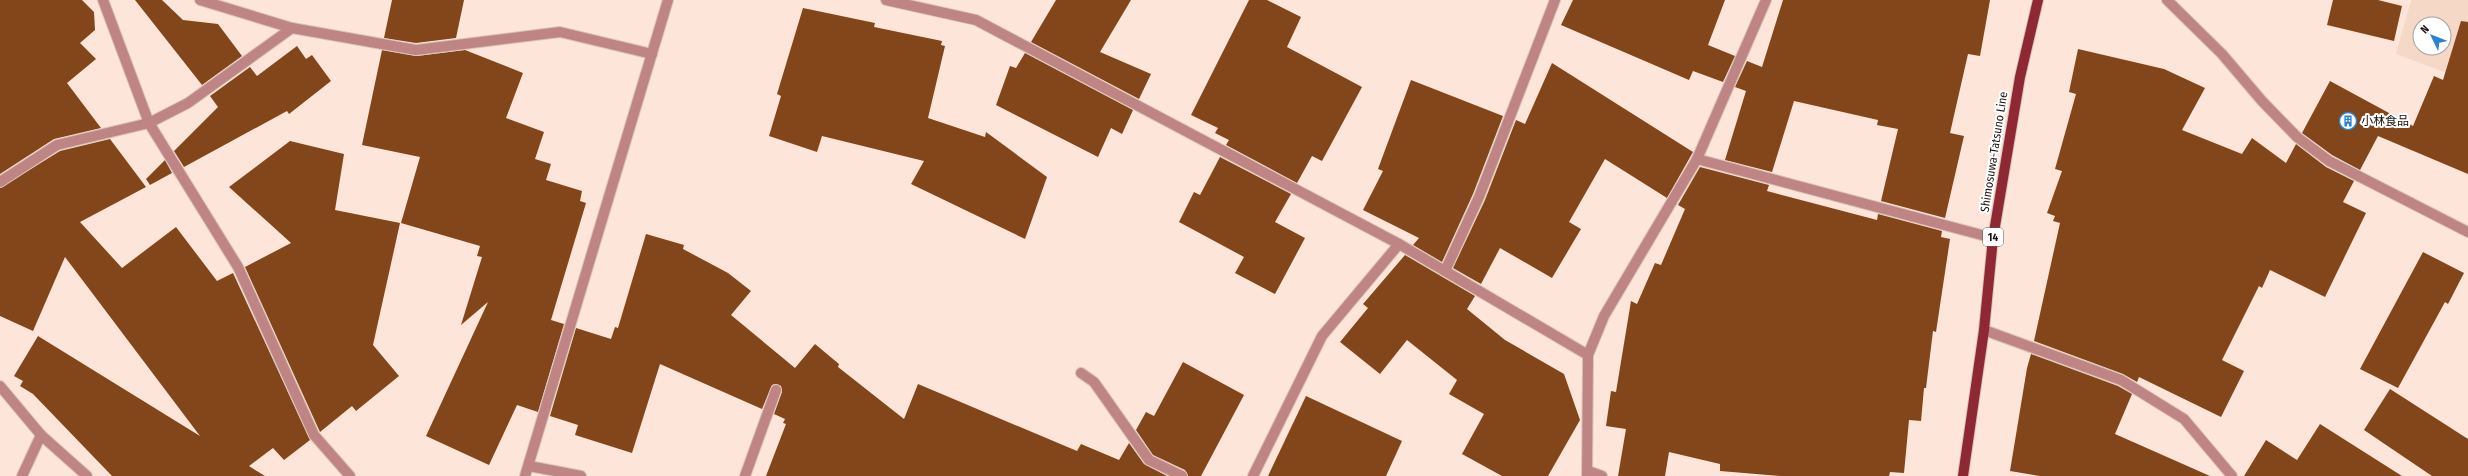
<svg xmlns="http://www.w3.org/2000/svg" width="2468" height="476" font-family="'Fira Sans Condensed','Noto Sans JP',sans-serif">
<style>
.built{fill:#f6d8c7;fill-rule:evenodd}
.building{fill:#82461a}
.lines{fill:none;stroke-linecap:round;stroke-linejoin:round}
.service-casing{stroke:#d9c4b9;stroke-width:12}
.minor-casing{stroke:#d9c4b9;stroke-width:12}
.primary-casing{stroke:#d9c4b9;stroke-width:12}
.service{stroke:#bf8584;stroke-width:10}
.minor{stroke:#bf8584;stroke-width:10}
.primary{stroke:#8e2832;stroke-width:10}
.labels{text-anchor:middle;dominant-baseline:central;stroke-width:4;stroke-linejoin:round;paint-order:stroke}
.shield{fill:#fff;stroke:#5f5956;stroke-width:1}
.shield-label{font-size:11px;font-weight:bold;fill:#1a120e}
.poi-label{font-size:12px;fill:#1a120e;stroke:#fff;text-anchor:start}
.street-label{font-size:12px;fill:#1a120e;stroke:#fff}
</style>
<rect width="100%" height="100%" fill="#fde6d9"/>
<path class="built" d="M2411,0H2468V81L2396,54ZM2420,24H2444V48H2420Z"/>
<g class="building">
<polygon points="0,0 82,0 94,12 95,30 80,43 96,59 67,83 101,128 54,139 0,174"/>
<polygon points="135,0 162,0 183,20 218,24 242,56 202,85"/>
<polygon points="392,0 464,0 456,38 416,43 384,38"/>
<polygon points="1056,0 1131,0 1100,52 1151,74 1139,99 1031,42"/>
<polygon points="1249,0 1267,0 1301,17 1287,47 1362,87 1322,161 1312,156 1297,183 1226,145 1229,140 1215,133 1218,128 1191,115"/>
<polygon points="1573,0 1725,0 1708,45 1735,56 1723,82 1693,71 1689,80 1561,25"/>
<polygon points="1783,0 1990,0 1980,56 1968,54 1950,133 1964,136 1945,218 1881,201 1898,129 1877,125 1878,120 1794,101 1772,172 1725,160 1746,91 1735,87 1747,61 1762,67"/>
<polygon points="2333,0 2378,0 2402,6 2394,41 2327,25"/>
<polygon points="803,8 875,23 874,27 942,41 941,45 945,46 928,118 985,137 986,132 1047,177 1025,239 911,184 924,161 822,136 817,152 769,136 781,96 777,94"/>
<polygon points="2461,21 2468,22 2468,174 2378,136 2360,170 2332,155 2302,133 2330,81 2413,126 2434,76 2443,80"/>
<polygon points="297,46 306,59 312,55 331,81 289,114 287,111 184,167 174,151 218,107 210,96 250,67 257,76"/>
<polygon points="2078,49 2164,69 2205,88 2182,130 2242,154 2252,138 2286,163 2296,144 2326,167 2354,181 2343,202 2366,213 2325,297 2270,270 2262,288 2259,286 2222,360 2244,371 2221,417 2139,377 2137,382 2123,374 2034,341 2060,223 2053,221 2055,216 2047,213 2062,171 2055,169 2076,94 2069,92"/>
<polygon points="382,50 417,56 465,50 523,73 506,118 544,132 535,159 551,164 546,180 582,191 580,201 586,203 551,320 564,324 538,412 517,405 489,465 426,436 488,302 461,325 482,257 477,256 480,246 401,223 420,157 362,145"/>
<polygon points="1025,53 1133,110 1122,134 1111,128 1098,157 996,105 1010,66 1016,68"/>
<polygon points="1552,63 1693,152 1667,198 1605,159 1569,222 1581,229 1552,278 1500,248 1481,284 1453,268 1485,200 1516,120 1525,124"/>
<polygon points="1411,80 1503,116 1473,194 1442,262 1413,245 1419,238 1363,210 1383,171 1378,169"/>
<polygon points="110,139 146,187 80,222 122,268 176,227 217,281 233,273 310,440 284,460 273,448 249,466 265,476 112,476 33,394 20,386 23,381 14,376 38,336 200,436 65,257 33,331 0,316 0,188 60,151"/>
<polygon points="290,141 344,154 335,210 400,223 373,345 399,376 356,411 352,406 320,432 245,267 291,243 229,187"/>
<polygon points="1220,157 1291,194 1275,222 1305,238 1275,294 1235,273 1244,257 1179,222 1194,192 1200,195"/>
<polygon points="165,160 172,173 150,185 146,179"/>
<polygon points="1700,167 1769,185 1767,191 1877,220 1878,214 1942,231 1941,237 1950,239 1936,332 1933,331 1926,388 1924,388 1921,421 1909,420 1904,473 1890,472 1889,476 1781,476 1720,471 1720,464 1669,452 1665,476 1618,476 1626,429 1606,426 1611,391 1616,392 1631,301 1637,304 1655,263 1661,265 1685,209 1678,205"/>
<polygon points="646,234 684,245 683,249 728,273 751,291 731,315 795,368 815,344 839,364 838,367 904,419 918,384 1077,451 1081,444 1119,460 1129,443 1144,464 1167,476 766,476 786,424 783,423 785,419 774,414 782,392 781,386 775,384 772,385 762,409 660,364 632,453 575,435 578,425 550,416 576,328 611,339 615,327 618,328"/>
<polygon points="2423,252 2464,273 2448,304 2445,302 2398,388 2360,369"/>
<polygon points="1405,255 1475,296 1467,309 1505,340 1564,374 1580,420 1548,476 1502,476 1462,454 1484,414 1449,394 1457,380 1407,340 1380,374 1340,342 1368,308 1363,304"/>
<polygon points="2031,354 2118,386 2132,394 2115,434 2210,476 2040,476 2010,471 2027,368"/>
<polygon points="1183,362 1244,395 1201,476 1188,476 1185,470 1153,455 1136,430 1146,412 1154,416"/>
<polygon points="2390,389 2468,439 2468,476 2432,476 2364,430"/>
<polygon points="1306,396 1402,441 1386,476 1268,476"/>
<polygon points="2320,424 2402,476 2244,476 2266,440 2297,460"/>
</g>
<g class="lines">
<g class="service-casing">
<g id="service">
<polyline points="103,0 149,123 238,267 314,435 350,476"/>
<polyline points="200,0 292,28"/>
<polyline points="0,182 57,145 149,123 188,103 292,28 416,50 560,32 652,54"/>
<polyline points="1445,271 1479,197 1555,0"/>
<polyline points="1081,373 1094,382 1149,460 1182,476"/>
<polyline points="22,476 41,435"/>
<polyline points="1253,476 1322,336 1399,244"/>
</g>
</g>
<g class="minor-casing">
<g id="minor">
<polyline points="886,0 976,20 1399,244 1588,355"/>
<polyline points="2167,0 2222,54 2262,101 2297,137 2329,161 2468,232"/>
<polyline points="1697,159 1993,238"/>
<polyline points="1984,330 2121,380 2184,419 2232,476"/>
<polyline points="0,386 41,435 87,476"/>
<polyline points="529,466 581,476"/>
<polyline points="1588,471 1602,476"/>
<polyline points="525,476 668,0"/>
<polyline points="745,476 776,390"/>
<polyline points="1587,476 1588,355 1604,316 1697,159 1766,0"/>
</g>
</g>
<g class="primary-casing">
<polyline id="primary" points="1963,476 1984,330 1993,238 2020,77 2038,0"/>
</g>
<use href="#service" class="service"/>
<use href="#minor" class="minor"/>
<use href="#primary" class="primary"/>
</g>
<defs>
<g id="building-ring" transform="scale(0.9)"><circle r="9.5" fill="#fff" stroke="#2a84d1" stroke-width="1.5"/><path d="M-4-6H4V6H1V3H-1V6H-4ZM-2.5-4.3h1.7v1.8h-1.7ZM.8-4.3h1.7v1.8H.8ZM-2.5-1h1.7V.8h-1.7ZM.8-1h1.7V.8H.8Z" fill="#2a84d1"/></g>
</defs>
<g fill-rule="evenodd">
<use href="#building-ring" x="2348" y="121"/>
</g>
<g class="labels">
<rect class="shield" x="1983" y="228" width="20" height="18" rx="3"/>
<g class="shield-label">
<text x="1993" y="237">14</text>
</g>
<g class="poi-label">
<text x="2361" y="121">小林食品</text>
</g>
<g class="street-label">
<text transform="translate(1994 152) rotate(-81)">Shimosuwa-Tatsuno Line</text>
</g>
</g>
<g transform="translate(2432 36) rotate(313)"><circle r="19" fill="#ffffff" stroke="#a3a09f"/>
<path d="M0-3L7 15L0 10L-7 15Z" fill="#2a84d1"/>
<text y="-6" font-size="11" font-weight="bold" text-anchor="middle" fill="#1a120e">N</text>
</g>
</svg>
